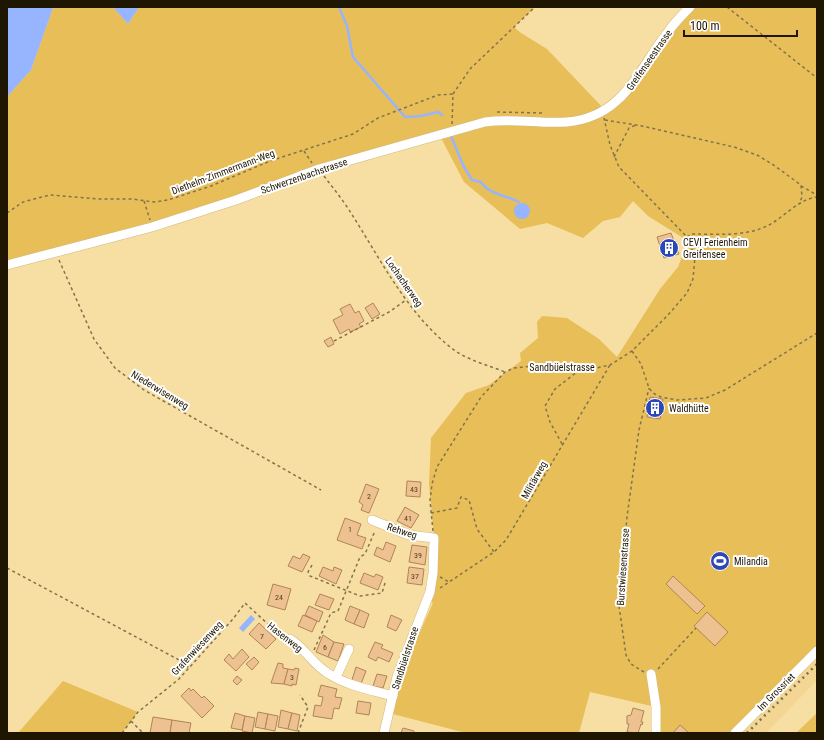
<svg xmlns="http://www.w3.org/2000/svg" width="824" height="740" font-family="'Roboto Condensed',sans-serif">
<style>
.built{fill:#f3d693}
.green{fill:#e7be58}
.water{fill:#97b4ff}
.lines{fill:none;stroke-linecap:round;stroke-linejoin:round}
.stream{stroke:#97b4ff;stroke-width:2.5}
.building{fill:#eec191;stroke:#af8557}
.minor-casing{stroke:#d0b77d;stroke-width:10}
.path{stroke:#83734c;stroke-width:1.5;stroke-dasharray:3 3;stroke-linecap:butt}
.minor{stroke:#fff;stroke-width:9}
.rail{stroke:#80704a;stroke-width:2.5;stroke-dasharray:2 4;stroke-linecap:butt}
.labels{text-anchor:middle;dominant-baseline:central;stroke-width:4;stroke-linejoin:round;paint-order:stroke}
.number-label{font-size:8px;fill:#534125}
.street-label{font-size:10px;fill:#1f1601;stroke:#fff}
.poi-label{font-size:10px;fill:#1f1601;stroke:#fff;text-anchor:start}
</style>
<rect width="100%" height="100%" fill="#f7dea3"/>
<polygon class="built" points="817,651 817,680 776,723 765,733 735,733"/>
<g class="green">
<polygon points="76,7 113,7 128,24 139,7 535,7 514,27 521,33 547,49 604,109 629,90 690,7 817,7 817,651 735,733 656,733 656,707 590,692 579,733 466,733 389,713 397,677 402,678 412,650 433,603 427,600 434,538 429,484 431,438 466,393 489,385 521,361 520,353 538,338 537,322 542,316 567,318 599,339 617,357 660,289 678,267 688,241 648,216 633,201 620,217 603,221 583,238 547,223 520,229 464,182 439,134 208,210 7,266 7,97 31,70 53,8"/>
<polygon points="63,681 138,712 122,733 18,733"/>
<polygon points="817,713 817,733 796,733"/>
</g>
<g class="water">
<polygon points="7,7 76,7 53,8 31,70 7,97"/>
<polygon points="113,7 139,7 128,24"/>
<circle cx="522" cy="211" r="8"/>
<polygon points="251,615 255,619 243,632 239,628"/>
</g>
<g class="lines">
<g class="stream">
<polyline points="339,7 347,26 353,57 405,117 421,116 438,112 442,115"/>
<path d="M451,136L463,165L472,180L481,182C490,195 506,195 519,202"/>
</g>
</g>
<g class="building">
<polygon points="671,233 679,254 664,258 657,237"/>
<polygon points="373,303 380,314 372,319 365,308"/>
<polygon points="350,304 355,313 359,311 364,321 359,324 361,327 350,332 349,329 340,334 333,320 343,315 340,309"/>
<polygon points="331,337 334,344 328,347 324,341"/>
<polygon points="650,397 663,399 660,419 647,417"/>
<polygon points="407,481 421,482 420,497 406,496"/>
<polygon points="366,484 379,489 369,513 361,510 363,505 359,502"/>
<polygon points="405,507 419,515 411,528 397,521"/>
<polygon points="345,518 361,524 357,535 366,538 362,549 337,540"/>
<polygon points="386,542 396,546 390,562 374,555 377,547 383,550"/>
<polygon points="412,545 427,547 425,565 409,562"/>
<polygon points="303,554 310,557 302,572 288,566 293,556 300,559"/>
<polygon points="323,567 333,571 334,567 342,570 336,584 319,576"/>
<polygon points="409,567 424,569 422,585 407,583"/>
<polygon points="364,573 374,577 376,574 383,577 378,590 360,583"/>
<polygon points="673,576 705,606 697,614 666,584"/>
<polygon points="273,584 291,589 285,610 267,605"/>
<polygon points="320,594 334,599 329,610 315,605"/>
<polygon points="309,606 323,612 319,622 305,615"/>
<polygon points="350,606 360,610 354,624 345,620"/>
<polygon points="360,610 369,614 364,628 354,624"/>
<polygon points="707,612 728,632 715,646 694,626"/>
<polygon points="303,615 317,621 312,632 298,626"/>
<polygon points="391,615 402,620 396,631 387,627"/>
<polygon points="259,623 276,639 266,649 249,634"/>
<polygon points="323,635 334,642 328,657 316,652"/>
<polygon points="334,642 344,644 338,661 328,657"/>
<polygon points="375,642 383,645 381,648 393,653 389,662 378,657 376,661 368,657"/>
<polygon points="242,649 249,657 236,671 224,660 229,654 233,659"/>
<polygon points="254,657 259,662 252,670 246,664"/>
<polygon points="278,663 283,664 283,668 288,669 284,684 271,683"/>
<polygon points="356,667 366,671 361,684 352,680"/>
<polygon points="295,668 299,669 296,685 292,684 292,686 284,684 288,669 294,670"/>
<polygon points="377,674 387,676 383,688 373,686"/>
<polygon points="237,676 242,680 237,685 233,681"/>
<polygon points="321,685 337,689 335,697 342,698 339,709 334,708 332,719 313,716 315,705 321,706 323,697 318,696"/>
<polygon points="189,688 191,691 193,689 202,698 204,696 214,706 202,718 181,696"/>
<polygon points="358,701 371,703 369,715 356,713"/>
<polygon points="633,708 644,711 641,722 643,722 642,725 641,724 638,733 627,732 629,724 627,724 627,716 631,715"/>
<polygon points="281,710 292,713 288,729 278,727"/>
<polygon points="258,712 268,714 265,729 255,727"/>
<polygon points="235,713 245,716 242,730 231,728"/>
<polygon points="292,713 300,715 297,731 288,729"/>
<polygon points="268,714 278,716 275,731 265,729"/>
<polygon points="245,716 255,718 252,733 242,731"/>
<polygon points="153,717 172,720 170,733 150,733"/>
<polygon points="172,720 191,723 189,733 170,733"/>
<polygon points="680,725 689,733 673,733"/>
<polygon points="403,728 414,731 414,733 401,733"/>
</g>
<g class="lines">
<g class="minor-casing">
<g id="minor">
<path d="M7,265L152,227L236,200L319,169L485,122C512,118 539,124 567,122C624,117 638,70 668,32C674,23 682,15 690,7"/>
<polyline points="372,520 409,535 434,538 433,573 430,592 397,677 384,733"/>
<path d="M290,639C305,648 313,665 329,674C348,686 372,690 393,696"/>
<polyline points="651,674 656,707 656,733"/>
<polyline points="336,677 349,649"/>
<polyline points="735,733 817,651"/>
</g>
</g>
<g class="path">
<polyline points="727,7 817,78"/>
<polyline points="497,112 544,113"/>
<polyline points="605,120 642,126 734,147 757,155 772,164 801,185 802,197 799,204"/>
<polyline points="452,124 453,94 470,69 535,7"/>
<polyline points="304,151 312,163"/>
<polyline points="614,157 629,128 636,125"/>
<path d="M324,176C333,188 343,200 351,213C381,260 410,319 457,352C471,361 490,366 505,372"/>
<polyline points="801,186 817,195"/>
<polyline points="144,201 150,220"/>
<polyline points="7,213 23,202 50,195 99,199 132,199 154,202 168,200 211,186 270,161 353,134 378,118 438,95 453,94"/>
<path d="M687,237L692,234C717,234 746,237 769,225C784,217 799,199 817,197"/>
<polyline points="59,260 94,339 115,368 144,390 321,490"/>
<polyline points="334,341 389,312 406,300"/>
<polyline points="632,351 641,364 649,388 653,393 661,397 677,400 706,398 725,390 817,333"/>
<polyline points="562,444 550,422 545,406 555,389 582,368"/>
<polyline points="431,513 457,508 461,497 469,500 477,529 494,552"/>
<polyline points="433,531 430,501 432,484 437,467 481,397 505,372 514,368 533,366 582,368 596,368 610,365 632,351 668,315 687,293 693,279 695,257 687,237 619,167 610,145 604,118"/>
<polyline points="312,565 308,572 310,576 360,596 382,593 385,583"/>
<polyline points="7,568 181,661 189,668"/>
<polyline points="440,577 449,582"/>
<polyline points="440,588 494,552 506,540 610,365"/>
<polyline points="314,650 331,613 338,611 360,557 365,554 375,531"/>
<polyline points="658,669 696,628"/>
<polyline points="644,672 631,664 626,655 619,606 627,517 639,430 649,388"/>
<polyline points="131,721 143,733"/>
<polyline points="122,733 138,712 179,679 233,619 245,603 282,637"/>
<polyline points="298,733 308,707 300,695"/>
</g>
<use href="#minor" class="minor"/>
<polyline class="rail" points="747,733 817,664"/>
</g>
<defs>
<g id="building-disc" transform="scale(1)"><circle r="9.5" fill="#2b47b8" stroke="#fff"/><path d="M-4-6H4V6H1V3H-1V6H-4ZM-2.5-4.3h1.7v1.8h-1.7ZM.8-4.3h1.7v1.8H.8ZM-2.5-1h1.7V.8h-1.7ZM.8-1h1.7V.8H.8Z" fill="#fff"/></g>
<g id="stadium-disc" transform="scale(1)"><circle r="9.5" fill="#2b47b8" stroke="#fff"/><path d="M0-5a6.5 5 0 1 0 0 10a6.5 5 0 1 0 0-10ZM-3.5-1.8h7v3.6h-7Z" fill="#fff"/></g>
</defs>
<g fill-rule="evenodd">
<use href="#building-disc" x="669" y="248"/>
<use href="#building-disc" x="655" y="408"/>
<use href="#stadium-disc" x="720" y="561"/>
</g>
<g class="labels">
<g class="number-label">
<text x="414" y="489">43</text>
<text x="369" y="496">2</text>
<text x="408" y="518">41</text>
<text x="350" y="529">1</text>
<text x="418" y="555">39</text>
<text x="415" y="576">37</text>
<text x="279" y="597">24</text>
<text x="262" y="636">7</text>
<text x="325" y="647">6</text>
<text x="292" y="677">3</text>
</g>
<g class="street-label">
<text transform="translate(649 60) rotate(-55)">Greifenseestrasse</text>
<text transform="translate(223 172) rotate(-21)">Diethelm-Zimmermann-Weg</text>
<text transform="translate(304 176) rotate(-19)">Schwerzenbachstrasse</text>
<text transform="translate(404 282) rotate(55)">Lochacherweg</text>
<text x="562" y="367">Sandbüelstrasse</text>
<text transform="translate(160 390) rotate(31)">Niederwisenweg</text>
<text transform="translate(534 480) rotate(-61)">Militärweg</text>
<text transform="translate(402 531) rotate(18)">Rehweg</text>
<text transform="translate(623 567) rotate(-86)">Burstwiesenstrasse</text>
<text transform="translate(285 637) rotate(38)">Hasenweg</text>
<text transform="translate(197 648) rotate(-47)">Grafenwiesenweg</text>
<text transform="translate(405 658) rotate(-72)">Sandbüelstrasse</text>
<text transform="translate(776 692) rotate(-45)">Im Grossriet</text>
</g>
<g class="poi-label">
<text x="683" y="242">CEVI Ferienheim<tspan x="683" dy="12">Greifensee</tspan></text>
<text x="669" y="408">Waldhütte</text>
<text x="734" y="561">Milandia</text>
</g>
</g>
<rect width="824" height="740" fill="none" stroke="#1f1601" stroke-width="16"/>
<path d="M684 30v6h113v-6" fill="none" stroke="#1f1601" stroke-width="2"/>
<text x="690" y="30" font-size="12" fill="#1f1601" stroke="#ffffff" stroke-width="3" paint-order="stroke">100 m</text>
</svg>
